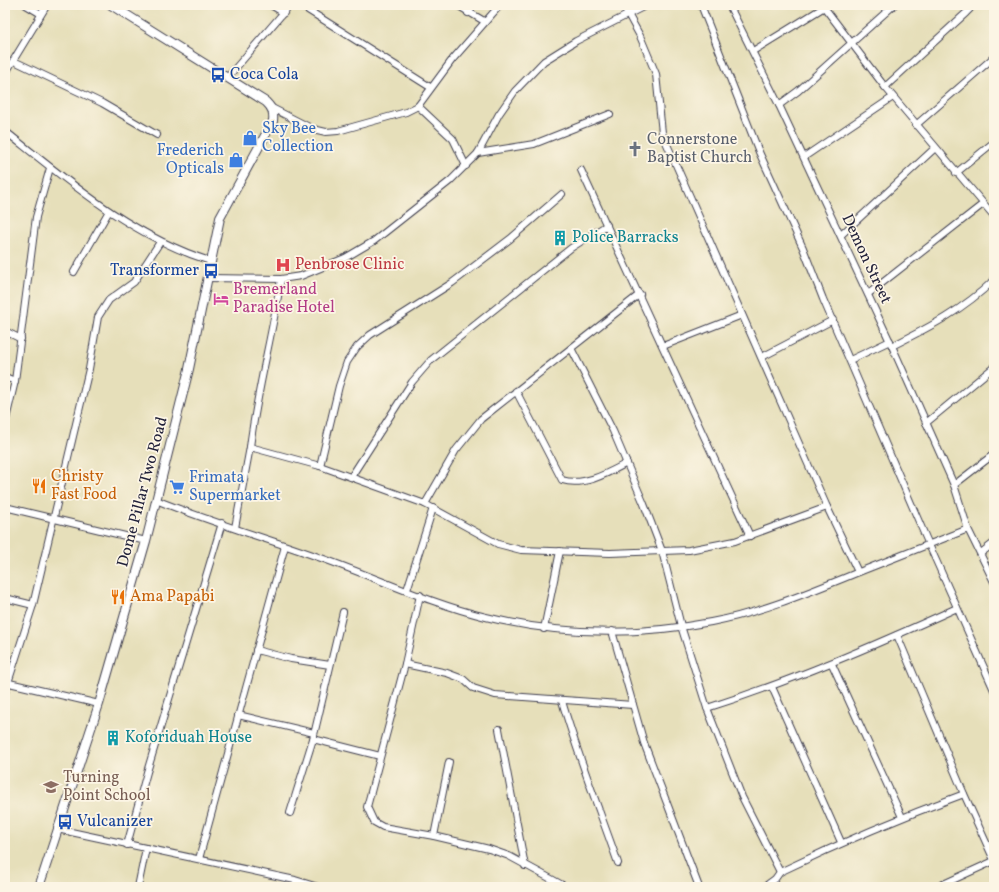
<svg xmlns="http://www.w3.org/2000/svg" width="999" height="892" font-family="Vollkorn,serif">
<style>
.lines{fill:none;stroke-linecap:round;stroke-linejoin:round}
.minor-casing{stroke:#3f3e4e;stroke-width:8}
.tertiary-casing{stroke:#3f3e4e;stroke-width:10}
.minor{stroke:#fff;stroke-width:6}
.tertiary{stroke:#fff;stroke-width:8}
.labels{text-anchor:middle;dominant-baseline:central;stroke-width:3.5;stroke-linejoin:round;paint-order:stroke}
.transit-label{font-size:16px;fill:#164399;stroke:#fcf5e5;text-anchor:start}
.shop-label{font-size:16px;fill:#366cbe;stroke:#fcf5e5;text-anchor:start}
.worship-label{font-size:16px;fill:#5b616d;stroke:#fcf5e5;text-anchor:start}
.culture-label{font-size:16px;fill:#0d838f;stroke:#fcf5e5;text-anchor:start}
.street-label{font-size:16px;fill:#22223b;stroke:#fcf5e5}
.health-label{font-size:16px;fill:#be3a42;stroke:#fcf5e5;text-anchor:start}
.hotel-label{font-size:16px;fill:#b23c85;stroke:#fcf5e5;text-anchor:start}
.food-label{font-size:16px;fill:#c56008;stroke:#fcf5e5;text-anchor:start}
.education-label{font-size:16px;fill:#785e54;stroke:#fcf5e5;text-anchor:start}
</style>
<rect width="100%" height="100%" fill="#fcf5e5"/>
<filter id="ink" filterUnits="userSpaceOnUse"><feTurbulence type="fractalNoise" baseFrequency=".025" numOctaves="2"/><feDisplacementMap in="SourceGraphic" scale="8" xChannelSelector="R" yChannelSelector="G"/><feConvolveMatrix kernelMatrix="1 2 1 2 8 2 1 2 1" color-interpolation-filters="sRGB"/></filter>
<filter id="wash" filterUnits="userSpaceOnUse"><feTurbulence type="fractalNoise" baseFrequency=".012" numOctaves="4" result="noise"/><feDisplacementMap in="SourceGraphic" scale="16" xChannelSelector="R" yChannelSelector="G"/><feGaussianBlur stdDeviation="0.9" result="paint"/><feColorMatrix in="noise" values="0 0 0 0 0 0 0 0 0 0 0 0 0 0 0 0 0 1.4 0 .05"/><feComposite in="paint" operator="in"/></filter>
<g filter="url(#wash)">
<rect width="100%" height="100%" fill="#e6dfba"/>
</g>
<g filter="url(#ink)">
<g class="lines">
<g class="minor-casing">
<g id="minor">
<polyline points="26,5 41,14"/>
<polyline points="271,5 284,13"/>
<polyline points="300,5 430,87"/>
<polyline points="457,5 484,21"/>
<polyline points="623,5 640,36 656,74 662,133 827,507 858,572"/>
<polyline points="701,5 759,152 803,248 823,299 926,538 994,690"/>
<polyline points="729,5 779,105 892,346 954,485 968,529 994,582"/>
<polyline points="824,7 885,87 994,216"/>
<polyline points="468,13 473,5"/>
<polyline points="753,51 826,6"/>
<polyline points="14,61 102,103 157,135"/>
<polyline points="5,74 47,5"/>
<polyline points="227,78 290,5"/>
<polyline points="885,87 966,13 970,9 969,5"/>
<polyline points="779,105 798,91 894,5"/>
<polyline points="418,106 453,139 466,166"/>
<polyline points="272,108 313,129 326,132 338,131 406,112 418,106 452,60 500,5"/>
<polyline points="916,125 994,57"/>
<path d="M5,131C69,182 131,236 210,261"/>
<polyline points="478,153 534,144 610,114"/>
<polyline points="804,157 893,97"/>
<polyline points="581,170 750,536"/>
<polyline points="956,173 994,142"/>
<polyline points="841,235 935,148"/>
<polyline points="74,272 109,211"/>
<polyline points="207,278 281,279 301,276 345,258 374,241 450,181 478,153 499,114 515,91 544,61 576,41 647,5"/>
<path d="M281,279C272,336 257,391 250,447L320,466L425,504L498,544L521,550L610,553L689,550L735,541L827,507"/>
<polyline points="868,294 983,204"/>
<polyline points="5,331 21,339"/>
<polyline points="663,346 742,315"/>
<path d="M892,346C930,327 963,310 994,280"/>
<polyline points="571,348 613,431 644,504 662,551 681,626 707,708 742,797 780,872"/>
<polyline points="762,357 833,320"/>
<polyline points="850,360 890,341"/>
<polyline points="5,377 15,381"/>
<path d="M516,391L562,480C584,487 608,473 627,463"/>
<polyline points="5,423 15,381 36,217 50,168"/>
<polyline points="926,423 994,367"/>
<polyline points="320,466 339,386 347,362 357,347 370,335 452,283 510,239 562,194"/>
<polyline points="351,477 412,382 431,360 571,248 607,225"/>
<polyline points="954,485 994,454"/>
<path d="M156,500C210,522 266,538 321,558C375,577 431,604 486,617C559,635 637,636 711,622C764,612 814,590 864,570C899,556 933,543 968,529"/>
<polyline points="425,504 456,450 481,419 640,294"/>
<polyline points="5,507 146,541"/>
<polyline points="235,528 250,447"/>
<polyline points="981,553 994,543"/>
<polyline points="407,590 433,508"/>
<polyline points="420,595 405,664 367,807 374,822 383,827 434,836 489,849 509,856 566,887"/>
<polyline points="5,598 33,605"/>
<polyline points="544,629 560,551"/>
<polyline points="612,631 644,743 699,887"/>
<polyline points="897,635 964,794 994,860"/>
<polyline points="256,650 291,659 330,665"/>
<polyline points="405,664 447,673 463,679 473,688 495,695 633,705"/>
<polyline points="832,664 902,817"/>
<polyline points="5,682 99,704"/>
<polyline points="772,687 841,842"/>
<polyline points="5,692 33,605 89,369 98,317 109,300 134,282 160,242"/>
<path d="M562,701C578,756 599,809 618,863"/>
<path d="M707,708C795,680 873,646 957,608"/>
<polyline points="238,715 314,733"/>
<polyline points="499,729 525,866"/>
<polyline points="313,739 380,756"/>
<polyline points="290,813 313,739 343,612"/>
<polyline points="57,829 295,880 318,887"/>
<polyline points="434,836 449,762"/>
<polyline points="127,845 147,772 222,523"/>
<polyline points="199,859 285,546"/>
<polyline points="138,887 146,848"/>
<path d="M764,887L775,879L780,872C840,843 901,817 964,794"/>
<polyline points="937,887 994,861"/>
</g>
</g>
<g class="tertiary-casing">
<path id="tertiary" d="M39,887L99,704L146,541L189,369L220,218L273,121C274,112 272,108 266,102L111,5"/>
</g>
<use href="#minor" class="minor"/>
<use href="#tertiary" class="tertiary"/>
</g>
</g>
<defs>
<g id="bus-bare" transform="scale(1.2)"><path d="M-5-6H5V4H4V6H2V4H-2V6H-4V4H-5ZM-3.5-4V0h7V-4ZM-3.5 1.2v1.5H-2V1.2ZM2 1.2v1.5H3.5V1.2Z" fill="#1a4fb4" stroke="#fcf5e5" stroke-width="2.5" paint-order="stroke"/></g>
<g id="shop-bare" transform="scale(1.2)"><path d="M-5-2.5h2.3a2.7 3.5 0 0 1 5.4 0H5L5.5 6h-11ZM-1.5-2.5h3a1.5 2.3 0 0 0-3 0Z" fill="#3f7fe0" stroke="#fcf5e5" stroke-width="2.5" paint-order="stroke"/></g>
<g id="church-bare" transform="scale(1.2)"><path d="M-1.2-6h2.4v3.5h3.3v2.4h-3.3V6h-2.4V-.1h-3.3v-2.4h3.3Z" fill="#6b7280" stroke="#fcf5e5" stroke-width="2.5" paint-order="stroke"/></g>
<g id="building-bare" transform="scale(1.2)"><path d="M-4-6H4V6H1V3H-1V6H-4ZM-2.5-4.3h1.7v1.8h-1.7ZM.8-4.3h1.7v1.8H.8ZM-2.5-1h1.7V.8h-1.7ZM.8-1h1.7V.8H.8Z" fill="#0f9aa8" stroke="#fcf5e5" stroke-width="2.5" paint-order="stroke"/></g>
<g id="hospital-bare" transform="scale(1.2)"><path d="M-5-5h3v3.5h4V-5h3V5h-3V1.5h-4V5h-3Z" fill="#e0444e" stroke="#fcf5e5" stroke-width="2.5" paint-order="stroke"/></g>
<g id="hotel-bare" transform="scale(1.2)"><path d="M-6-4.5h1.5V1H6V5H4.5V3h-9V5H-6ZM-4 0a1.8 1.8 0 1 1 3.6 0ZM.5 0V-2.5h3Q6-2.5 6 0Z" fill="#d1479c" stroke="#fcf5e5" stroke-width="2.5" paint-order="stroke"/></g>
<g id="restaurant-bare" transform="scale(1.2)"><path d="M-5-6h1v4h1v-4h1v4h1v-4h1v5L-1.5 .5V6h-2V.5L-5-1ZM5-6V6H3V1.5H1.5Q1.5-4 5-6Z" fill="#e8710a" stroke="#fcf5e5" stroke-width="2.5" paint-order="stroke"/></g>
<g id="supermarket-bare" transform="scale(1.2)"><path d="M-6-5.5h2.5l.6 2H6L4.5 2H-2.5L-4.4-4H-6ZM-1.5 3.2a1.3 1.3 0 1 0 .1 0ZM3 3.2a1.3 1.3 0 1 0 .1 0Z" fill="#3f7fe0" stroke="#fcf5e5" stroke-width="2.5" paint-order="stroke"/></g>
<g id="school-bare" transform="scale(1.2)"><path d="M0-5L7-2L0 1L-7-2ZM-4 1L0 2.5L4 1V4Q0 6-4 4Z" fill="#8d6e63" stroke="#fcf5e5" stroke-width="2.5" paint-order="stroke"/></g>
</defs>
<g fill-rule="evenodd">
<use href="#bus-bare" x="218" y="75"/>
<use href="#shop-bare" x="250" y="138"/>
<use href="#church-bare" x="635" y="149"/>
<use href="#shop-bare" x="236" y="160"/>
<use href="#building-bare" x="560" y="238"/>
<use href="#hospital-bare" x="283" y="265"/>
<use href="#bus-bare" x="211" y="271"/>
<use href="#hotel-bare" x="221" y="299"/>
<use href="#restaurant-bare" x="39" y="486"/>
<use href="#supermarket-bare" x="177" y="487"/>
<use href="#restaurant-bare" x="118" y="597"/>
<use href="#building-bare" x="113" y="738"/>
<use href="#school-bare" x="51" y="787"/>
<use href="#bus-bare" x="65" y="822"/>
</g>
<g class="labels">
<g class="transit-label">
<text x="230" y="75">Coca Cola</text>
<text x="199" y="271" text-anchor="end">Transformer</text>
<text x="77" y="822">Vulcanizer</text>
</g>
<g class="shop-label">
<text x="262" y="129">Sky Bee<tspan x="262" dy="18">Collection</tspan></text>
<text x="224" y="151" text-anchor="end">Frederich<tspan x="224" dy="18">Opticals</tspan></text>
<text x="189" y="478">Frimata<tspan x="189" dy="18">Supermarket</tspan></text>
</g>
<g class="worship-label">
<text x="647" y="140">Connerstone<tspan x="647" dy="18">Baptist Church</tspan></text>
</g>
<g class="culture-label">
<text x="572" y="238">Police Barracks</text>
<text x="125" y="738">Koforiduah House</text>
</g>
<g class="street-label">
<text transform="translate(866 259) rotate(65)">Demon Street</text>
<text transform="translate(143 492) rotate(-75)">Dome Pillar Two Road</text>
</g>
<g class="health-label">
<text x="295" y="265">Penbrose Clinic</text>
</g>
<g class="hotel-label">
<text x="233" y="290">Bremerland<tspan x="233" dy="18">Paradise Hotel</tspan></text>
</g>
<g class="food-label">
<text x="51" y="477">Christy<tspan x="51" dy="18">Fast Food</tspan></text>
<text x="130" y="597">Ama Papabi</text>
</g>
<g class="education-label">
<text x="63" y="778">Turning<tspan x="63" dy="18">Point School</tspan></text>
</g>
</g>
<rect width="999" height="892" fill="none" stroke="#fcf5e5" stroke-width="20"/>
</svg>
